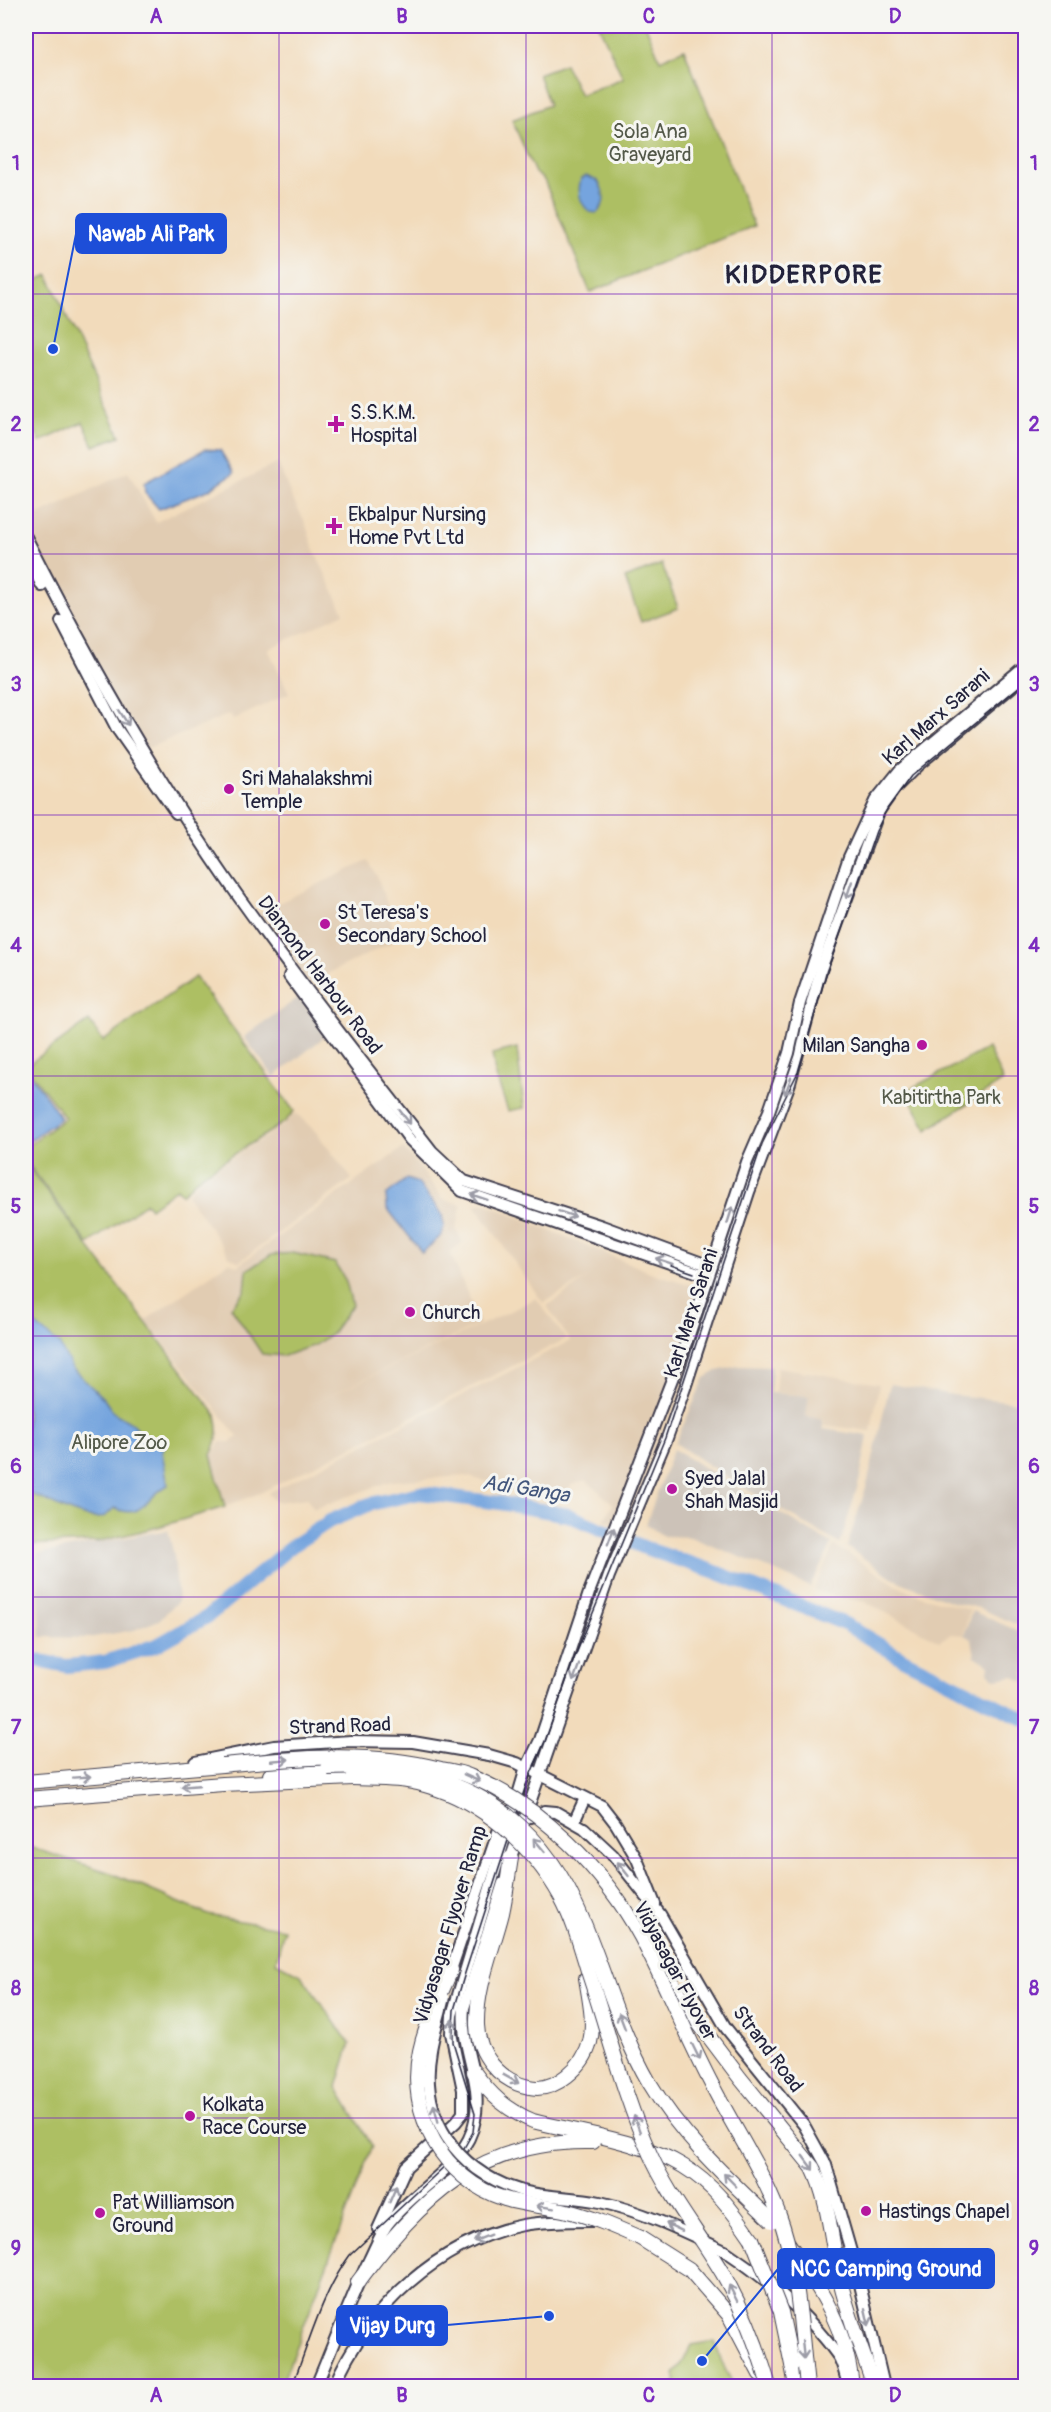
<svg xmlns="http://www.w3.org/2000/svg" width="1051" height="2412" font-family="Pangolin,sans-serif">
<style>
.built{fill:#e1ccb2}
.industrial{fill:#ccc2b8}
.green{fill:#adbf63;stroke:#68704f;stroke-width:1.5}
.water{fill:#74a4de;stroke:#4b638c;stroke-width:1.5}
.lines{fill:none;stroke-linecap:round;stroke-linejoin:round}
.river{stroke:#74a4de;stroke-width:14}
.major-casing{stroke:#413e4e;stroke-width:14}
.highway-casing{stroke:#413e4e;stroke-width:16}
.major{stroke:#fff;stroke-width:10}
.highway{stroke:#fff;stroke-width:14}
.tram{stroke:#22223b;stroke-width:1.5}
.major-bridge-casing{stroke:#413e4e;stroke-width:14;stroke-linecap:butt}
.highway-bridge-casing{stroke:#413e4e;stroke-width:16;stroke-linecap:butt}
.major-bridge{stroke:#fff;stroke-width:10}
.highway-bridge{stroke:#fff;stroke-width:14}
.oneway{stroke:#9c9ca7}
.grid{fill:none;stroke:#7b2cbf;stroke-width:1.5;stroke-opacity:0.55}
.poi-dot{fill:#b5179e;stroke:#f6f6f2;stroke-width:2}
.labels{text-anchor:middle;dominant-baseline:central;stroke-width:6;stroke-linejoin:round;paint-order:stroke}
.park-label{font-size:20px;fill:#535949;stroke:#f6f6f2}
.poi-label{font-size:20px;fill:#22223b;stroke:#f6f6f2;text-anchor:start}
.street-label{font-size:20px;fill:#22223b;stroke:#f6f6f2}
.water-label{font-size:21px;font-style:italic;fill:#43567c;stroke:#f6f6f2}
.district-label{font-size:26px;font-weight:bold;letter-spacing:1.5px;fill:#22223b;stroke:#f6f6f2}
.leader{fill:none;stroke:#1d4ed8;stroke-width:2}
.callout-dot{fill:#1d4ed8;stroke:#f6f6f2;stroke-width:2}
.callout{fill:#1d4ed8;stroke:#1d4ed8;stroke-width:2}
.callout-label{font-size:21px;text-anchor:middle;font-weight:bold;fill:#fff}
.neatline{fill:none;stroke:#7b2cbf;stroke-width:2}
.grid-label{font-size:20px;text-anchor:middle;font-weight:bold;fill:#7b2cbf}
</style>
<rect width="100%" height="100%" fill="#f6f6f2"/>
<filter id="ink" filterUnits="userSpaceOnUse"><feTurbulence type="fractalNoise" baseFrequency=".0167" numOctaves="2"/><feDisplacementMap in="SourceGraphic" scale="12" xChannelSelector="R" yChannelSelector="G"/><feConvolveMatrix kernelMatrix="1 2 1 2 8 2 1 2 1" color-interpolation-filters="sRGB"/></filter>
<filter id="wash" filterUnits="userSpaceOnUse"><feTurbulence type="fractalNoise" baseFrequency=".008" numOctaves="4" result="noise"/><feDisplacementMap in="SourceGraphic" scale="24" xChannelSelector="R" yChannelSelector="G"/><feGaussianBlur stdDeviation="1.35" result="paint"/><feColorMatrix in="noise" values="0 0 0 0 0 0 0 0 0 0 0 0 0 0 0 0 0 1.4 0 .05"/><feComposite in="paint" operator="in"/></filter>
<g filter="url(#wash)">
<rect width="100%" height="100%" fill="#f2dbbb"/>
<g class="built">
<polygon points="278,463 292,498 304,520 315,552 344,613 268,649 289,693 233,720 230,714 141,751 86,647 63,594 26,527 26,521 128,472 156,522"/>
<polygon points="368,861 377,876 388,907 395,941 304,985 253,915"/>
<polygon points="296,1113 315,1131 352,1179 239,1262 229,1256 187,1194 203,1177 282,1126"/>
<polygon points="403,1148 414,1160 443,1199 462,1205 456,1228 462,1242 450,1252 480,1324 301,1409 511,1311 536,1298 566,1339 260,1493 226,1506 212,1456 220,1442 230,1442 238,1437 146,1320 229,1262 237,1266"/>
<polygon points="484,1203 655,1274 689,1284 698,1296 706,1301 655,1441 621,1524 604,1520 613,1504 586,1480 571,1485 565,1496 501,1485 465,1476 391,1481 313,1509 307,1498 276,1502 268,1493 570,1341 547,1306 589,1277 543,1303 475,1205"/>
<polygon points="777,1367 879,1384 871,1431 823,1425 824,1420 806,1417 809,1396 775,1393"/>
<polygon points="834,1545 896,1585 921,1596 970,1610 963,1635 951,1634 939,1641 866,1602 840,1598 814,1590"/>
</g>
<g class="industrial">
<polygon points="299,997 328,1034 274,1077 244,1037"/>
<polygon points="738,1366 772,1367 770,1393 809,1396 806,1416 823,1420 823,1429 868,1436 860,1478 840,1544 739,1485 675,1443 705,1378 717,1371"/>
<polygon points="890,1384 953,1395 1025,1403 1025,1628 979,1608 952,1602 898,1581 847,1547 868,1481"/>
<polygon points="673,1449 832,1544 810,1587 763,1566 690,1537 663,1536 646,1524"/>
<polygon points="168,1530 174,1556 178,1601 159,1620 134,1630 88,1638 41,1637 38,1554"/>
<polygon points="26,1554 33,1554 37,1600 34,1636 26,1633"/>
<polygon points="972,1611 1025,1634 1025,1682 1013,1676 996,1679 988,1672 989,1665 975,1656 972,1639 964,1635"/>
</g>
<g class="green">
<polygon points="599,26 646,26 660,60 684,49 754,226 590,292 544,180 535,173 512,120 549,105 538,74 565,64 580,95 623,78"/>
<polygon points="48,275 120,436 94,446 83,422 40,442 26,411 26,287 34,281"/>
<polygon points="662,564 678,608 641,622 625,578"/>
<polygon points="195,977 294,1111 285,1122 200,1176 182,1194 177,1188 150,1208 146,1203 88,1244 26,1161 26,1147 65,1118 26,1066 89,1021 103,1041"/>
<polygon points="517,1048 524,1108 508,1111 495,1073 492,1054"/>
<polygon points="988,1048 1003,1081 927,1130 906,1091"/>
<path d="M26,1164L216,1415C220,1431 218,1441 211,1455L225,1507L158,1527L97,1542L26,1545Z"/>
<polygon points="293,1253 335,1263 346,1281 352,1305 333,1332 317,1344 284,1356 262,1354 231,1307 245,1291 247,1270 271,1255"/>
<polygon points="26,1846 111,1873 208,1915 284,1929 276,1962 301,1975 350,2044 337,2087 372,2146 281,2386 26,2386"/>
<polygon points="715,2341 720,2358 734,2386 670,2386 676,2383 674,2373 681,2365 691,2345"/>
</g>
<g class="water">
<path d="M586,176L598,181C605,193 607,203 597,213L590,212C580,204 577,192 581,179Z"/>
<polygon points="205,449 220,450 234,473 208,490 159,509 145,493 144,483"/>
<polygon points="26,1074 30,1074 61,1118 26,1143"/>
<polygon points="406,1179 418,1183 442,1214 444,1225 442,1235 422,1253 387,1208 386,1195"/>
<path d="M26,1317L59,1344L72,1368L104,1399L113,1412L133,1424L147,1445L166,1443L162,1452L168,1485C145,1497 144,1521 114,1508C109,1513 105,1518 97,1518C76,1518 48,1500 28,1493L26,1476Z"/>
</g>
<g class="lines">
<polyline class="river" points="26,1658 67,1666 105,1662 157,1645 207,1617 292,1546 330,1521 370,1504 420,1493 500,1503 568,1515 650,1550 713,1571 845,1624 905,1660 1026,1720"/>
</g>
</g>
<g filter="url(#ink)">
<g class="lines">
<g class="major-casing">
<g id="major">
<path d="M26,537C92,667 165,796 251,914C309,995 371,1073 432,1151L464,1181L602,1226L702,1263L710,1264L719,1262"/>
<polyline points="26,554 42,586"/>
<polyline points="61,621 117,729 176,813"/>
<polyline points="289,976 410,1140 462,1191 716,1279"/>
<polyline points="800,1003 849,857 875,801 900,770 1026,665"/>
<polyline points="195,1762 274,1746 351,1741 413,1742 489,1755 517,1763 602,1806 616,1824 637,1859 655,1904"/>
<polyline points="524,1773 540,1740 590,1590 597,1585"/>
<polyline points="530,1817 545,1811 556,1812 584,1828 613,1855 660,1914 726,2028 804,2125 826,2165 858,2276 884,2386"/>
<polyline points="574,1822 585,1798"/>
<polyline points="509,1863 609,1576 667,1438 685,1388 749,1192 790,1083 821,969 879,811 896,787 917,766 1026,675"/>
<polyline points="451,1970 502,1820"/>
<polyline points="378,2229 406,2167 456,2122 463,2113 463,2090 451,2033 452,2015 526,1768"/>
<path d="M727,2252C766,2278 811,2317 838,2356C842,2362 844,2371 846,2378"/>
<path d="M316,2386C334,2344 349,2301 369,2260C376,2246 381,2231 391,2220C417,2188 468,2163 475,2120C483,2078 460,2050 464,2008L503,1883"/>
<path d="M334,2386C367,2308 438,2242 523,2225C546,2221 569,2221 592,2221"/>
</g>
</g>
<g class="highway-casing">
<g id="highway">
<polyline points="270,1775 328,1768"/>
<polyline points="26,1782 222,1765"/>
<polyline points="26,1799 223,1784 353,1778"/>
<path d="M511,1858C508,1876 506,1895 502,1913C493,1949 476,1987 477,2025C478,2054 499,2081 529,2087C555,2093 584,2066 590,2042C595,2023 589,1997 586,1978"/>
<path d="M652,1952L697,2021L740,2078L813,2168C829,2201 831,2240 839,2276C847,2313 862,2350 874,2386"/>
<path d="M474,2072C490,2095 507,2110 533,2121C580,2133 642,2141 683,2166C713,2184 733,2211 752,2239"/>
<polyline points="640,2238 689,2269 729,2315 760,2374"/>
<path d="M788,2243C822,2290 846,2328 852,2386"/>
<path d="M358,2282C422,2197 480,2139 593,2142"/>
<polyline points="792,2365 796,2386"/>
</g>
</g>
<use href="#major" class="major"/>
<use href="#highway" class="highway"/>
<g class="tram">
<polyline points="671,1265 694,1273"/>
<path d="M292,2386C309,2343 322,2293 350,2255L464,2148L473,2132L475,2114L453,2042V2027L454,2010L465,1973L526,1785L545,1741L574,1659L665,1438L762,1144L798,1072L825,978L876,831L887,809L911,776L1026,681"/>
</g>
<g class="major-bridge-casing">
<g id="major-bridge">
<polyline points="590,1590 688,1338 747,1162 769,1111 789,1053 800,1003"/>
<path d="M444,1997C440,2015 434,2032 431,2050C419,2117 456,2170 519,2190C544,2198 573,2196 600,2202C645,2212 685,2232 727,2252"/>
</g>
</g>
<g class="highway-bridge-casing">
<g id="highway-bridge">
<path d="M222,1765C297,1758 366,1750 441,1769C450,1771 460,1772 469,1776C539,1803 606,1872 641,1937C666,1985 686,2035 711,2083C735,2131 767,2176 783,2227C799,2278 801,2333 807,2386"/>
<path d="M328,1768C440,1763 527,1799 576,1905C603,1962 617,2027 649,2082C680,2135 728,2179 772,2221"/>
<path d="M353,1778C377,1779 402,1778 425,1785C483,1801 532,1845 561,1897C574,1921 581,1948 589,1974C609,2034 624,2097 650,2154C669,2197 699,2233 723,2274C743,2309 758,2348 769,2386"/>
<path d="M451,1970C440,1996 426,2023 420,2051C406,2113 443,2180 505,2199C524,2205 544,2206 563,2210C590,2216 615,2227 640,2238"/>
<polyline points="752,2239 781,2312 792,2365"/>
</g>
</g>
<use href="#major-bridge" class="major-bridge"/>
<use href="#highway-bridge" class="highway-bridge"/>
</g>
<defs><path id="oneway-shaft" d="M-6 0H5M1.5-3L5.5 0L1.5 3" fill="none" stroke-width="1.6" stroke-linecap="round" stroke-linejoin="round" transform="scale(1.5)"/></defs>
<g class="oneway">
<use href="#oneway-shaft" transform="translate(124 718) rotate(58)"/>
<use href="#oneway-shaft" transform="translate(849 890) rotate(109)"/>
<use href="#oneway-shaft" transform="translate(788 1086) rotate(110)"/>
<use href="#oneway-shaft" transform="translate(405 1117) rotate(52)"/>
<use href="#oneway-shaft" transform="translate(479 1197) rotate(-161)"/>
<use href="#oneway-shaft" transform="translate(567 1214) rotate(18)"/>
<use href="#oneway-shaft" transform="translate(730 1215) rotate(-72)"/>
<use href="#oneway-shaft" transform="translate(664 1261) rotate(-161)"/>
<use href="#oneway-shaft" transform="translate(611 1536) rotate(-69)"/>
<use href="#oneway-shaft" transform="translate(576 1673) rotate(110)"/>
<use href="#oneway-shaft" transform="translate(280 1760) rotate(-5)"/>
<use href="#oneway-shaft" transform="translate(82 1777) rotate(-4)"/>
<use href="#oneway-shaft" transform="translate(472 1778) rotate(24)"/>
<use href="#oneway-shaft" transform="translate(190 1786) rotate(175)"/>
<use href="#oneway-shaft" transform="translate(539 1845) rotate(-130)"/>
<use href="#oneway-shaft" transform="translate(623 1869) rotate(-128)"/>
<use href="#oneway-shaft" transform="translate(622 2021) rotate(-111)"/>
<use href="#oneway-shaft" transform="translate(452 2028) rotate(-88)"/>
<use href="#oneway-shaft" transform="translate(696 2052) rotate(64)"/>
<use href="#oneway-shaft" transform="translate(511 2079) rotate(29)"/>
<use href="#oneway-shaft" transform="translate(436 2113) rotate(-105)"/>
<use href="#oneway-shaft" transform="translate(637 2124) rotate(-110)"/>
<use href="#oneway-shaft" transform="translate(808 2163) rotate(54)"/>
<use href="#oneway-shaft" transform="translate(730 2180) rotate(-134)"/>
<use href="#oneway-shaft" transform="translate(393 2194) rotate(-67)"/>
<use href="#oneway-shaft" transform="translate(545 2207) rotate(-171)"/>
<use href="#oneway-shaft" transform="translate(674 2227) rotate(-155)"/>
<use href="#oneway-shaft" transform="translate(482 2238) rotate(158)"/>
<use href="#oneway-shaft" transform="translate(733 2293) rotate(-117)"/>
<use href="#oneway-shaft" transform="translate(867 2317) rotate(77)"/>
<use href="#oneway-shaft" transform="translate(803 2350) rotate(84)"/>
</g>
</g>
<path class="grid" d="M279,26V2386M526,26V2386M772,26V2386M26,294H1026M26,554H1026M26,815H1026M26,1076H1026M26,1336H1026M26,1597H1026M26,1858H1026M26,2118H1026"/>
<g class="poi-dot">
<path d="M333 415h6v6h6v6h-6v6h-6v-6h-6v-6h6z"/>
<path d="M331 517h6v6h6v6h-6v6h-6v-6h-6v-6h6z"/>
<circle cx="229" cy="789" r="6"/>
<circle cx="325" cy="924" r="6"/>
<circle cx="922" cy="1045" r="6"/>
<circle cx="410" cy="1312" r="6"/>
<circle cx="672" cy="1489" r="6"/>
<circle cx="190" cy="2116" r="6"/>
<circle cx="866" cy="2211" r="6"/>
<circle cx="100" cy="2213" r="6"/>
</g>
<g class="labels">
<g class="park-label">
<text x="650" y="131">Sola Ana<tspan x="650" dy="23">Graveyard</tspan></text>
<text x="941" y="1097">Kabitirtha Park</text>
<text x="119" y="1442">Alipore Zoo</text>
</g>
<g class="poi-label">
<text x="350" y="412">S.S.K.M.<tspan x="350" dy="23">Hospital</tspan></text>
<text x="348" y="514">Ekbalpur Nursing<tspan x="348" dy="23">Home Pvt Ltd</tspan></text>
<text x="241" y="778">Sri Mahalakshmi<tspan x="241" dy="23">Temple</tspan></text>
<text x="337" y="912">St Teresa's<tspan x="337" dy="23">Secondary School</tspan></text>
<text x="910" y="1045" text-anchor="end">Milan Sangha</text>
<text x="422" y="1312">Church</text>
<text x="684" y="1478">Syed Jalal<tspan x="684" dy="23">Shah Masjid</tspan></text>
<text x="202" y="2104">Kolkata<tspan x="202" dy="23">Race Course</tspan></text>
<text x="112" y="2202">Pat Williamson<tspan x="112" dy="23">Ground</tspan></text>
<text x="878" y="2211">Hastings Chapel</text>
</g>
<g class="street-label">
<text transform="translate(936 717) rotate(-41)">Karl Marx Sarani</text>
<text transform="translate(320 975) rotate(53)">Diamond Harbour Road</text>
<text transform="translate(691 1313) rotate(-72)">Karl Marx Sarani</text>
<text transform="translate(340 1726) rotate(-2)">Strand Road</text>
<text transform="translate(450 1925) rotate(-73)">Vidyasagar Flyover Ramp</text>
<text transform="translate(675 1971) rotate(62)">Vidyasagar Flyover</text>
<text transform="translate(768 2049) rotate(53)">Strand Road</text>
</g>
<g class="water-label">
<text transform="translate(526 1489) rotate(9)">Adi Ganga</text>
</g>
<g class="district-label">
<text x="804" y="275">KIDDERPORE</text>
</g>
</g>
<path class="leader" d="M53 349L76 234M702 2361L778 2269M549 2316L447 2325"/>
<g class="callout-dot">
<circle cx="53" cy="349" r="6"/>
<circle cx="702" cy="2361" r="6"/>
<circle cx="549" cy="2316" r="6"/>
</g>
<g class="callout">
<rect x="76" y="214" width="150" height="39" rx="6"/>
<rect x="778" y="2249" width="216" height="39" rx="6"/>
<rect x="337" y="2306" width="110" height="39" rx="6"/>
</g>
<g class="callout-label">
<text x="151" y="241">Nawab Ali Park</text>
<text x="886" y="2276">NCC Camping Ground</text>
<text x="392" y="2333">Vijay Durg</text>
</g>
<rect width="1051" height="2412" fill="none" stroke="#f6f6f2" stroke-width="66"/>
<rect x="33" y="33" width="985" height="2346" class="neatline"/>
<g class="grid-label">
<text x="156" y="23">A</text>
<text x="402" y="23">B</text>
<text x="649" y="23">C</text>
<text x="895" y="23">D</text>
<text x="16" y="170">1</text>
<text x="1034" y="170">1</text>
<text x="16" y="431">2</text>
<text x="1034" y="431">2</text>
<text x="16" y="691">3</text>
<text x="1034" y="691">3</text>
<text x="16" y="952">4</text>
<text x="1034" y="952">4</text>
<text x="16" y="1213">5</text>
<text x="1034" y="1213">5</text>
<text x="16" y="1473">6</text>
<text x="1034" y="1473">6</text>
<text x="16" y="1734">7</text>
<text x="1034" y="1734">7</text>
<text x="16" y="1995">8</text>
<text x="1034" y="1995">8</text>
<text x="16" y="2255">9</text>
<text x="1034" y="2255">9</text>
<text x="156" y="2402">A</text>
<text x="402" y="2402">B</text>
<text x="649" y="2402">C</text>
<text x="895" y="2402">D</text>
</g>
</svg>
